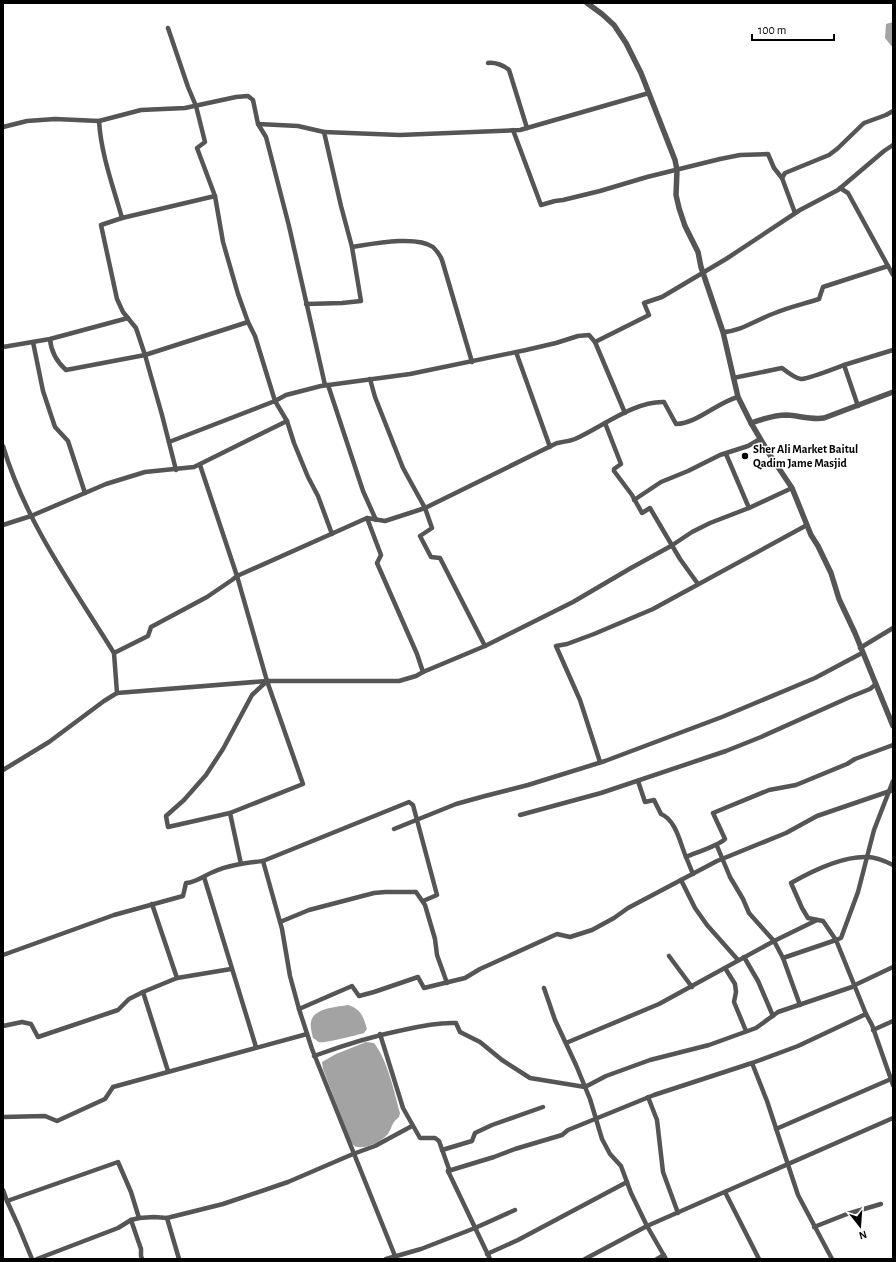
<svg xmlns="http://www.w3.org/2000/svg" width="896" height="1262" font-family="'Alegreya Sans',sans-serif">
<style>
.water{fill:#a3a3a3}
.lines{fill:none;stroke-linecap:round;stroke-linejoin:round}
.minor{stroke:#555;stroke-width:4.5}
.tertiary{stroke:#555;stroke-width:5.5}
.poi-dot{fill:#000;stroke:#fff;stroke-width:1.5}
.labels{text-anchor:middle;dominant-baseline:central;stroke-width:3;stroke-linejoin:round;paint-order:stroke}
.poi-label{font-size:12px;font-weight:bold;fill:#000;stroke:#fff;text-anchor:start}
</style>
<rect width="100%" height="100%" fill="#fff"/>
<g class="water">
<polygon points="893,22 893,48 885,38 886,24"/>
<path d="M348,1005C361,1009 363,1016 367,1029L364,1033C357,1035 323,1044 319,1042C318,1042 314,1038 313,1038C312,1033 310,1027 311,1022C313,1008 337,1007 348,1005Z"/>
<path d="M366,1042L374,1043C388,1061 394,1092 400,1113L399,1117C390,1124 393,1128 387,1135C382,1141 366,1149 358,1147C355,1147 353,1145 351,1142L323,1069L322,1062L336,1054Z"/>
</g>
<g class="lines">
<g class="minor">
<polyline points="168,28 188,87 196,106 205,142 197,148 215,196 223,242 238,294 248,322 255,336 275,401 287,421 294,443 308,477 318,496 332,534"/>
<path d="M488,63C494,62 504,65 509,70L527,128"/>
<path d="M99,121C101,154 113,186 122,218L215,196"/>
<polyline points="258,124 298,126 324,132 341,206 352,247 361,301 342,303 306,304"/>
<polyline points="3,127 27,121 55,119 99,121 141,110 185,108 236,97 248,96 253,100 258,124 266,137 289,226 325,385"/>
<polyline points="513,130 541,205 555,201 563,200 600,191 647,177 720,159 740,155 768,154 774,168 782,178"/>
<polyline points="324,132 400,135 520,130 649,93"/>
<polyline points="840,188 848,193 888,266"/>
<polyline points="795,213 782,178 785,173 829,155 837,149 864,123 886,115 893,111"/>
<polyline points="122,218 101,225 117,299 123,312 136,328 145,355 162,415 176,470"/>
<path d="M352,247C372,244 416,235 433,247C437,251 440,255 442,260L472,362"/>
<path d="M723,332C742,331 758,319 775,313C789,307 804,304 819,299L823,287L888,266L893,275"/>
<path d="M50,339C51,352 56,361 66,370L145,355L248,322"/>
<polyline points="33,342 43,391 55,427 68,441 85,493"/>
<polyline points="595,342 649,315 644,303 662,297 726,259 800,210 838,190 884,151 893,145"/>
<polyline points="3,347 50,339 128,318"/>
<polyline points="516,352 550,447"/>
<polyline points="844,365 893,350"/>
<path d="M733,378L782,368C787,372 795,378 801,379C808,379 836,368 844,365L858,406"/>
<polyline points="370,379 375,397 403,468 425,508 432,528 420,536 431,557 440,558 485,646 573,602 631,568 671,546 692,532 710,523 749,508"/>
<polyline points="328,385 363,491 376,520"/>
<polyline points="605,423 621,464 614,469 614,471 632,495 642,513 650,508 680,559 698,584"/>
<polyline points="169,442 275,401 286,395 321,386 410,374 526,350 556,343 578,336 589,335 595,342 625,413"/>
<path d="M3,446C25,521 73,587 114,653"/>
<polyline points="726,454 749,508 792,488"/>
<polyline points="200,465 237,576 267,681 303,784 230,813"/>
<polyline points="634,500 661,482 688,471 720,455 748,446 760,439"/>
<polyline points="3,525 31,516 106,484 145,472 194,467 287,421"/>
<polyline points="860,648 893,628"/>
<polyline points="423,672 485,646"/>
<polyline points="117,693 267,681 399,681 416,676 423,672 417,654 377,563 381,555 367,518"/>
<polyline points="600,762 580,700 556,646 567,644 594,634 653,609 807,525"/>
<path d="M3,770L49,742L104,701L117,693L114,653L148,636L151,627L207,597L232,580L237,576L367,518L385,521L425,508L557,443C563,442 570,441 575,439C602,427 634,401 664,402L676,424C698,423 716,403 738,397"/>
<path d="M638,781L645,802L654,800L661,814C676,820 680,843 686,857"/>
<polyline points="893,781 874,830 858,892 841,938 836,940 866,1014 872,1025 893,1085"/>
<polyline points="520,815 601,793 726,751 761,737 850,697 870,689 876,684"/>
<polyline points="394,829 456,804 485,796 528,785 605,761 722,717 796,686 815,678 862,653"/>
<polyline points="717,846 730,877 743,899 749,913 774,941 783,958 800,1005"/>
<polyline points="263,861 282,929 290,976 299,1009 312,1049 395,1256"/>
<polyline points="241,864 230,813 168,827 166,816 184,800 206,775 223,749 252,695 267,681"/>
<path d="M693,874L686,857C695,853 720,845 725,839L713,813L769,790L796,785L847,764L855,759L893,745"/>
<polyline points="204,877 256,1047"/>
<polyline points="681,880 695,908 707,925 738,960"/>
<polyline points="152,904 177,978 143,992 168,1071"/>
<polyline points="280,922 309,910 374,893 385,892 416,892 425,905 435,939 437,955 447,983"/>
<path d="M3,955L114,915L183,896L186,883C197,882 203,876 213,872C228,865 246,863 263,861L409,802L413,805L437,895L423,901"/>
<polyline points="669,956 692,987"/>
<polyline points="744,957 758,981 773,1016"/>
<path d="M783,958L836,940L823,921L808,918L802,908L791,883C812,871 843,856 867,857C876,857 885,861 893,865"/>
<polyline points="725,968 735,984 736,992 734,1002 746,1031"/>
<polyline points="177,978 231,969"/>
<polyline points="544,988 555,1020 576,1065 590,1099 602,1139 610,1154 621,1166 631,1193 647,1226 666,1259"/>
<polyline points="299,1009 352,986 359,996 374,992 418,977 424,988 465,978 480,969 557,934 570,937 592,930 614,918 628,908 717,861 786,833 817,816 893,790"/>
<polyline points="3,1026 22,1022 31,1024 38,1037 118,1010 129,999 143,992"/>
<polyline points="873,1030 893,1021"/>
<polyline points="380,1034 403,1108 420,1138 435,1138 439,1141 449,1169 448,1171 490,1259"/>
<polyline points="566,1043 659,1004 774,941 817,920"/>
<path d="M314,1056C344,1045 373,1036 403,1030C420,1026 438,1022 456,1023L460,1032L480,1042L502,1060L530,1078L585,1087L606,1076L650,1060L709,1045L756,1028L778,1012L852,987L855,985L893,967"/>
<polyline points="752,1063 767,1101 798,1195 832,1259"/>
<polyline points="648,1097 657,1120 663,1172 678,1213"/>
<polyline points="3,1117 45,1116 57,1121 105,1099 113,1087 307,1034"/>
<polyline points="776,1129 891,1079"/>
<polyline points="442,1150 472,1141 475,1133 492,1125 543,1107"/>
<polyline points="448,1171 494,1157 515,1149 562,1135 568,1130 654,1095 752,1063 798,1046 866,1014"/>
<polyline points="3,1190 7,1201 18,1225 32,1259"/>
<polyline points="725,1192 759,1259"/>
<polyline points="7,1201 118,1162 131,1192 139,1218"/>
<polyline points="167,1218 179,1259"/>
<polyline points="131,1220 141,1249 141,1256 142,1259"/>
<polyline points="814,1227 847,1214 881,1204"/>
<polyline points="487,1254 518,1240 627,1182"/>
<polyline points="37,1259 118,1228 131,1220 139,1218 154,1217 167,1218 223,1204 288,1182 353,1154 375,1146 412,1126"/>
<polyline points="386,1259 421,1249 475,1228 515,1210"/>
<polyline points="585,1259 647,1226 893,1118"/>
<polyline points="657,1259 664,1255"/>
</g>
<g class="tertiary">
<polyline points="587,3 602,14 614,25 626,43 641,73 675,160 677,170 676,195 679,208 685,226 698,252 701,267 723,332 738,397 751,423 770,455 792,488 811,535 818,546 831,573 839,599 855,633 893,726"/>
<path d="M751,423C762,419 776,415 787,415C800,416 812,420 824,418L893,392"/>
</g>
</g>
<circle class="poi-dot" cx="745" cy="456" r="4"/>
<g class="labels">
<g class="poi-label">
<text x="753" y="449">Sher Ali Market Baitul<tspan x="753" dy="14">Qadim Jame Masjid</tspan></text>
</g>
</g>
<rect width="896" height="1262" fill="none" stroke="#000000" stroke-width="8"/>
<g transform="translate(860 1226) rotate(163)" stroke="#ffffff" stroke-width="3" paint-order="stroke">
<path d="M0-3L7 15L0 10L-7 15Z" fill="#000000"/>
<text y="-6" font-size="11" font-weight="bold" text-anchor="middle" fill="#000000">N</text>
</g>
<path d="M752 34v6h82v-6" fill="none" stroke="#000000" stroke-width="2"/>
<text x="758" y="34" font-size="12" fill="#000000" stroke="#ffffff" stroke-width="3" paint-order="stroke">100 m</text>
</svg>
